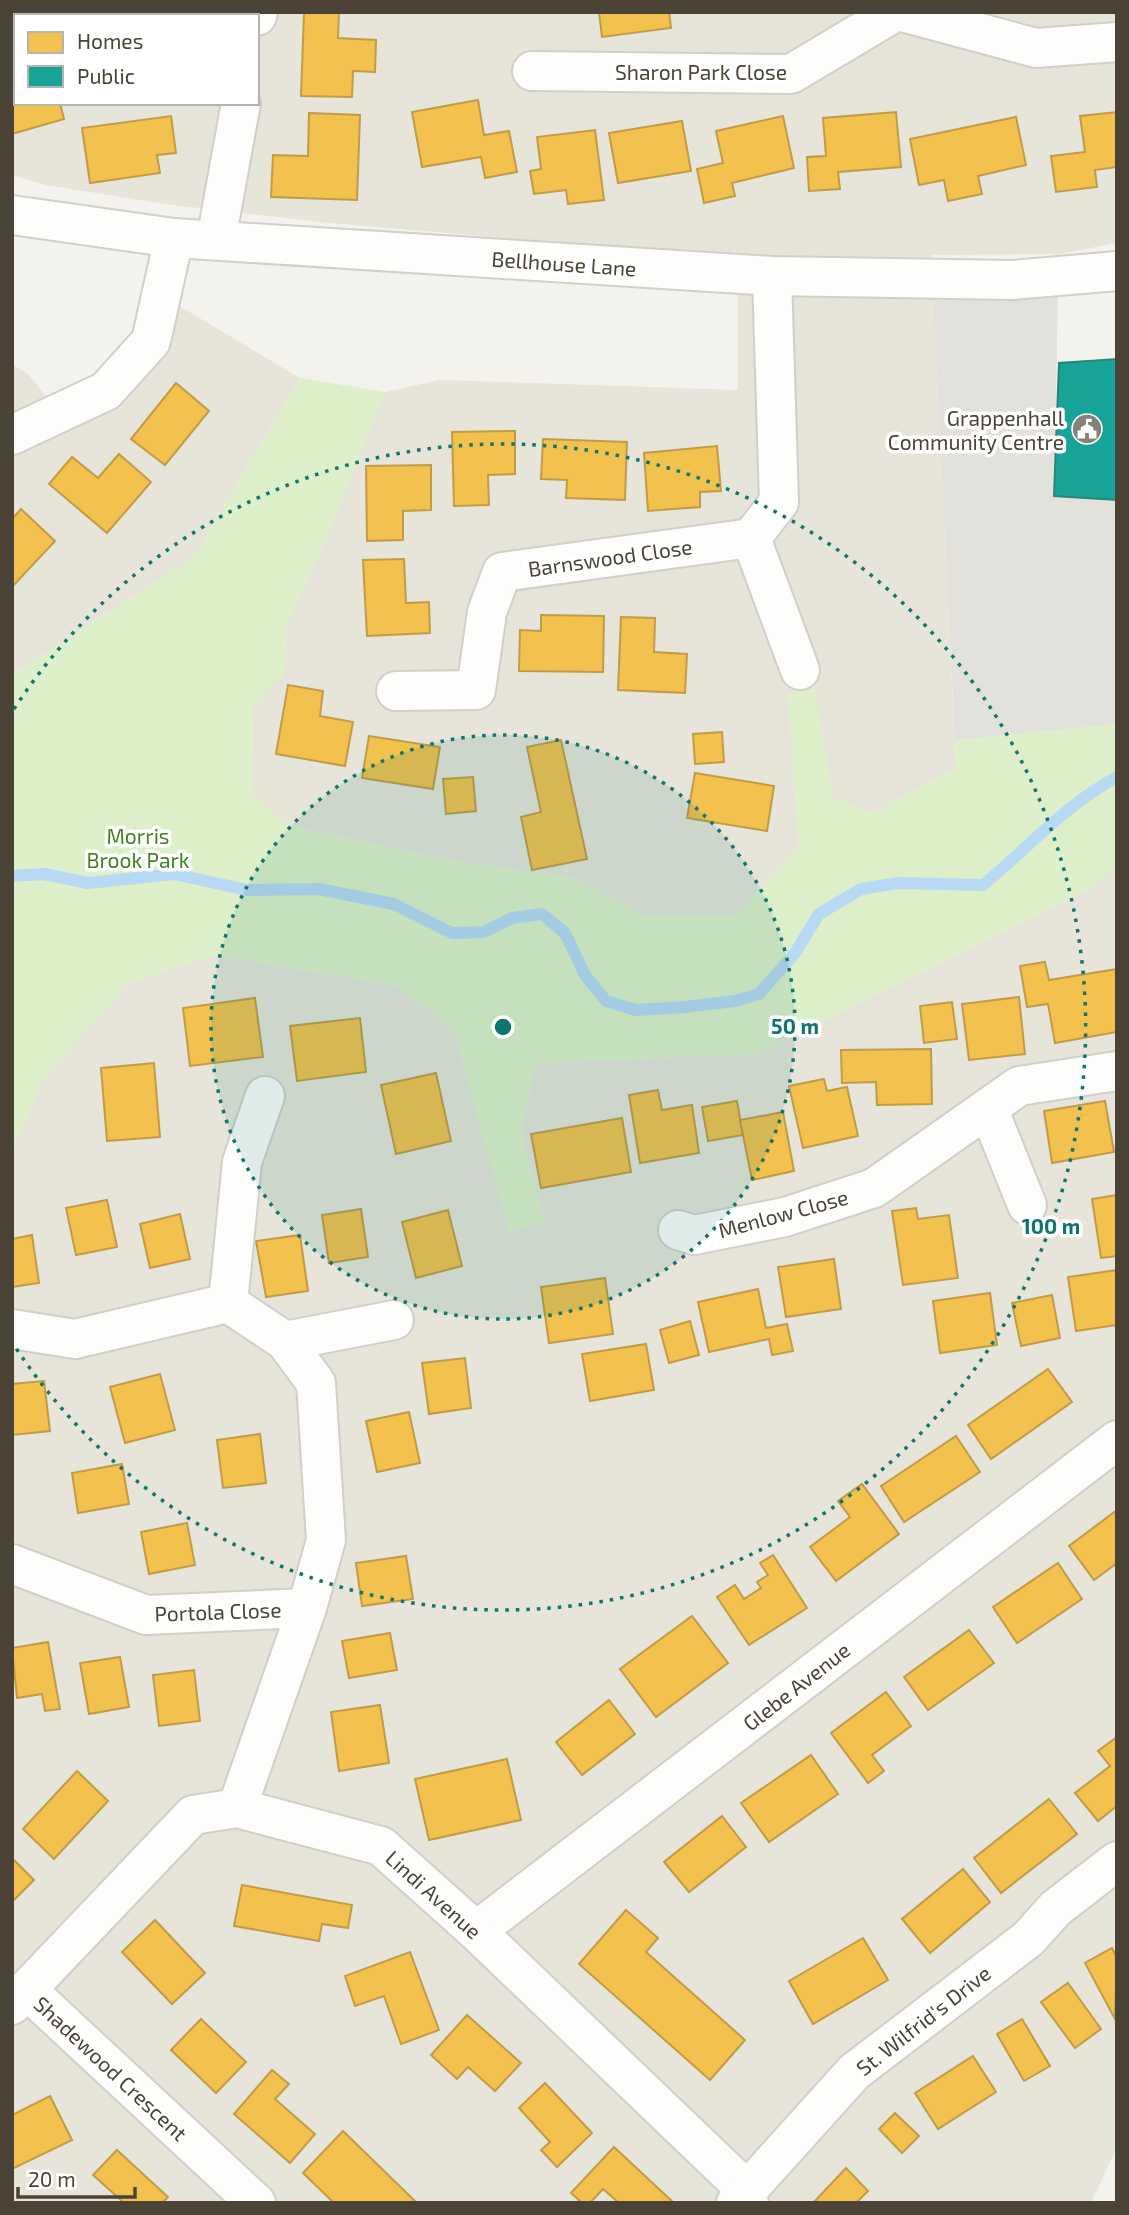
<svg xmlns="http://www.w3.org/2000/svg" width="1129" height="2215" font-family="'Exo 2',sans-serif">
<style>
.residential{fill:#e7e4d9;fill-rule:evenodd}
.green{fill:#def0c9}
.parking{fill:#e2e1db}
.homes{fill:#f2c14e;stroke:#c09c47;stroke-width:2}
.public{fill:#17a398;stroke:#27867b;stroke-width:2}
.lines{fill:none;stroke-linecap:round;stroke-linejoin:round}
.stream{stroke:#b8d9f4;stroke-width:12}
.minor-casing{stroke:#d1cfc9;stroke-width:42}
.minor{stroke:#fdfdfc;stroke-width:38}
.ring{fill:none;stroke:#0f766e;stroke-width:3.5;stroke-dasharray:3.5 7}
.labels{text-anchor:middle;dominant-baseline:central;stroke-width:7;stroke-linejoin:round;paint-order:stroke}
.street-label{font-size:21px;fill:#4b4436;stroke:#fff}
.poi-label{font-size:21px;fill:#4b4436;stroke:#fff;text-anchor:end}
.park-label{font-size:21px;fill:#408422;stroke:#fff}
.centre{fill:#0f766e;stroke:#fff;stroke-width:3.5}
.ring-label{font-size:21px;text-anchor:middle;font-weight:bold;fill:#0f766e;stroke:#fff;stroke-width:7;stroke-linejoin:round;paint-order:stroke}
</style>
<rect width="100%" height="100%" fill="#f3f2ec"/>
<g class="residential">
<path d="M12,12H1117V243L1059,254L931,255L956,768L872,813L833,798L813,682L788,695L799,847L736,915H642L572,878L454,861L290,826L252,793L253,706L285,673L286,626L324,544L385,392L440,380L738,390V258L320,222L165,204L46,185L12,175ZM16,16H257V103H16Z"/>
<polygon points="176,304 300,378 193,558 12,674 12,364 28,374 69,425"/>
<polygon points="1117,865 1117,2147 1091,2203 12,2203 12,1151 42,1081 127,984 213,955 396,985 454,1030 510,1231 544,1222 521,1132 535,1063 755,1054 1095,887"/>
</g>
<polygon class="green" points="300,378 385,392 324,544 286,626 285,673 253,706 252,792 290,826 454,861 572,878 642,915 736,915 799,847 788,695 813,681 833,797 872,813 956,768 955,740 1117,724 1117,865 1095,887 755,1054 535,1063 521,1132 544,1222 509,1232 454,1030 396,985 213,955 127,984 42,1081 12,1151 12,674 193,558"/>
<polygon class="parking" points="1058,292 1054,496 1117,500 1117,724 955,740 933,300"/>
<g class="homes">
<rect x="131" y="12" width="56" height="4"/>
<polygon points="304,12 339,12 338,38 376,40 375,72 353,71 352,97 301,96"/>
<polygon points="599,12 669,12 671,28 602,37"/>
<polygon points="16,81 16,103 60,103 64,119 12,134 12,82"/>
<polygon points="478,100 484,135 509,131 517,172 485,178 481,157 422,167 412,112"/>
<polygon points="896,112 901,167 838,172 840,189 809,191 807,157 826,156 823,118"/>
<polygon points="1117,112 1117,167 1095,170 1097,187 1056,192 1051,156 1085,152 1080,116"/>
<polygon points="309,113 360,115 357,200 271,197 273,155 308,156"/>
<polygon points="171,116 176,153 157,155 160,173 90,183 82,128"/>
<polygon points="783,116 794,168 732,183 735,196 704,203 697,169 723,163 716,131"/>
<polygon points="1016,117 1026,165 978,176 982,194 948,201 944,180 919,185 910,139"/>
<polygon points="682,121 691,171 618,183 609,133"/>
<polygon points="595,130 604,200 568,204 566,190 534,194 530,171 541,169 537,137"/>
<polygon points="176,383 209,411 165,465 131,439"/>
<polygon points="515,431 515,474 488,475 489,505 454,506 452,432"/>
<polygon points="543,439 627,442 625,500 566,498 567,480 541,479"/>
<polygon points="717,446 721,491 700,492 700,507 648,511 644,453"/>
<polygon points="119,454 151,482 107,533 49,484 72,457 98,478"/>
<polygon points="431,465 431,510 403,511 403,540 367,541 366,466"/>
<polygon points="21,509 55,541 12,587 12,519"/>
<polygon points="404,559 406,603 429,602 430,633 367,636 363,560"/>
<polygon points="541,615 604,616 603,672 519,671 520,630 541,631"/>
<polygon points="621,617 655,618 654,652 687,654 685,693 618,690"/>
<polygon points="288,685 323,691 320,716 353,722 345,766 276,754"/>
<polygon points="722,732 724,762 695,764 693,734"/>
<polygon points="369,736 440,747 433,789 362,778"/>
<polygon points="561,740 587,859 532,870 521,817 541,812 527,747"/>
<polygon points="695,773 774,786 767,831 687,818"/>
<polygon points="473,777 476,811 446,814 443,779"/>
<polygon points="1045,962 1049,980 1117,969 1117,1032 1055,1043 1048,1004 1027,1007 1020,966"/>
<polygon points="1019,997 1025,1054 969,1060 962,1004"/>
<polygon points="255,998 263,1057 190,1066 183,1008"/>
<polygon points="952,1002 957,1039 924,1043 920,1006"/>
<polygon points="360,1018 366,1072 297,1081 290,1026"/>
<polygon points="931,1049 932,1104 877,1105 876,1082 842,1083 841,1050"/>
<polygon points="154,1063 160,1137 107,1141 101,1068"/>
<polygon points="436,1073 451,1141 396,1154 381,1085"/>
<polygon points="824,1079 827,1091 847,1087 858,1136 803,1148 789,1086"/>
<polygon points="658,1090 662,1110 692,1105 699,1153 640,1163 629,1095"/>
<polygon points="737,1101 743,1135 708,1141 702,1107"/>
<polygon points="1105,1101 1114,1152 1052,1163 1044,1111"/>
<polygon points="783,1112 794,1171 752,1180 740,1120"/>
<polygon points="622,1118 631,1172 541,1188 531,1134"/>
<polygon points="1117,1195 1117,1256 1101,1258 1092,1199"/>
<polygon points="107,1200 117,1247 76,1255 66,1208"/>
<polygon points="916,1208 918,1219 949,1215 958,1278 903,1285 892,1211"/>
<polygon points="361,1209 368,1257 329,1263 322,1215"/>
<polygon points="448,1210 462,1266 416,1278 402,1222"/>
<polygon points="180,1214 190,1259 150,1268 140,1224"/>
<polygon points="32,1235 39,1283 12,1287 12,1239"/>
<polygon points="300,1235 308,1291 266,1297 256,1241"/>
<polygon points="834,1259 841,1309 786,1317 778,1267"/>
<polygon points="1117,1270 1117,1325 1076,1331 1068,1277"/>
<polygon points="605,1278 613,1334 549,1343 541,1287"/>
<polygon points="758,1289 766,1328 787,1324 793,1351 772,1355 769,1339 709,1352 698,1302"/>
<polygon points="990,1293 997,1345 940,1353 933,1301"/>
<polygon points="1052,1295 1060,1338 1021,1346 1012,1303"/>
<polygon points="690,1321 699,1355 669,1363 660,1330"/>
<polygon points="646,1344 654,1390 590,1401 582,1354"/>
<polygon points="465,1358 471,1408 429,1414 422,1363"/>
<polygon points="1048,1369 1072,1402 991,1459 968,1425"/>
<polygon points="160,1374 175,1430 125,1443 110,1387"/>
<polygon points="44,1381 50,1431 12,1435 12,1384"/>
<polygon points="409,1412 420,1463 377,1472 366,1421"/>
<polygon points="260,1434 266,1483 223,1488 217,1440"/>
<polygon points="956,1436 980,1472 904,1522 881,1486"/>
<polygon points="122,1464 129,1504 78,1513 72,1473"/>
<polygon points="862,1484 899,1534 836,1581 810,1547 850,1517 838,1501"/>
<polygon points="1117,1510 1117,1563 1094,1580 1069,1546"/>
<polygon points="187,1523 195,1565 149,1574 141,1532"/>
<polygon points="773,1555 807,1608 749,1645 717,1597 735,1585 744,1599 761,1588 757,1582 768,1575 760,1563"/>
<polygon points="406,1556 413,1599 362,1606 356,1563"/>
<polygon points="1058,1563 1082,1599 1017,1643 993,1607"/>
<polygon points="692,1616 728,1663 656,1717 620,1669"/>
<polygon points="969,1630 994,1663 928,1710 904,1677"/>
<polygon points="390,1633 397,1670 349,1678 342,1641"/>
<polygon points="48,1642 60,1709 45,1711 42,1694 17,1698 12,1648"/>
<polygon points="120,1657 129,1707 89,1714 80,1663"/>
<polygon points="194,1670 200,1721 159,1726 153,1675"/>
<polygon points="886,1692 911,1726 872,1755 884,1771 868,1783 831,1733"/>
<polygon points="609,1700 635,1734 582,1775 556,1742"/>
<polygon points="380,1705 389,1763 339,1771 331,1712"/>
<polygon points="1117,1737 1117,1806 1098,1821 1075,1793 1110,1766 1098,1751"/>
<polygon points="811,1755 838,1794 769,1842 741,1803"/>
<polygon points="507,1759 521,1820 429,1840 415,1779"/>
<polygon points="77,1771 108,1801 54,1859 23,1829"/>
<polygon points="1049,1799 1077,1834 1001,1893 974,1858"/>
<polygon points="722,1816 746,1847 689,1892 664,1862"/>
<polygon points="12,1858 34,1880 12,1902"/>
<polygon points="963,1869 990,1902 930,1953 902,1919"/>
<polygon points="242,1885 352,1905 348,1928 322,1924 319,1941 234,1926"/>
<polygon points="626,1910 658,1938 646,1952 745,2040 710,2080 579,1964"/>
<polygon points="155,1920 205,1973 172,2004 122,1952"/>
<polygon points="863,1938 888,1980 813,2024 789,1981"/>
<polygon points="1112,1948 1117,1958 1115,2019 1085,1963"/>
<polygon points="410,1952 439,2030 401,2044 384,1996 355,2006 345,1976"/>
<polygon points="1068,1983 1101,2029 1075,2048 1041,2002"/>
<polygon points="467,2015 521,2063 495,2091 468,2067 457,2079 431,2055"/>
<polygon points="201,2019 246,2062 216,2093 171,2050"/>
<polygon points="1022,2019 1050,2066 1024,2081 997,2034"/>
<polygon points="973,2056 996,2092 938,2129 915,2093"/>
<polygon points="272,2070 289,2084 275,2099 315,2134 290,2163 234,2114"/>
<polygon points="545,2083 592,2133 557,2167 541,2150 550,2142 519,2108"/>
<polygon points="50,2096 72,2140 12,2169 12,2115"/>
<polygon points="895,2113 919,2136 902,2153 879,2129"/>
<polygon points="343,2131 417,2203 334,2203 303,2173"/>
<polygon points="614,2147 674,2203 619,2203 603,2189 590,2203 582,2203 571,2193"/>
<polygon points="117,2150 168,2197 162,2203 124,2203 93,2175"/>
<polygon points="846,2168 868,2191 856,2203 813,2203"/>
</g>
<polygon class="public" points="1117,359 1117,500 1054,496 1059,363"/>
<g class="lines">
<path class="stream" d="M12,876L44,874L88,883L174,874L247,890L319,889L394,904L452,933L484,932L512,918L542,914L565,933L585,975L606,1001L636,1010L685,1007L735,1001L759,994L795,953L819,914L861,889L898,883L983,885C1028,848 1065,805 1117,777"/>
<g class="minor-casing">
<g id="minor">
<polyline points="902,12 1036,48 1117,42"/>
<polyline points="257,16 258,12"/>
<polyline points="532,71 791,74 895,12"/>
<polyline points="12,215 174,238 772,276 1012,280 1117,271"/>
<polyline points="216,240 241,103"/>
<polyline points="12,435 106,391 151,341 174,238"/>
<polyline points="751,538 800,670"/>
<polyline points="396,691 476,690 487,612 502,572 751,538 779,502 772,276"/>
<polyline points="988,1108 1027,1205"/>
<polyline points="678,1230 694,1235 785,1217 874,1188 1019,1086 1117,1071"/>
<polyline points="228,1303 242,1162 265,1096"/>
<polyline points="12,1329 75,1339 228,1303 285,1341 316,1383 326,1540 307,1608 237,1808"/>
<polyline points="285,1341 394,1320"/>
<polyline points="12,1564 146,1615 307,1608"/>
<polyline points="476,1931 1117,1440"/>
<polyline points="27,1990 256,2203"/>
<polyline points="12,2005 193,1815 237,1808 381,1846 476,1931 737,2181 749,2203"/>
<polyline points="736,2203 854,2072 1028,1939 1056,1908 1117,1861"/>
</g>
</g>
<use href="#minor" class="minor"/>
</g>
<circle cx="503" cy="1027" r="292" fill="#0f766e" fill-opacity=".12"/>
<g class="ring">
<circle cx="503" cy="1027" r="292"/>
<path d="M14 709A583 583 0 1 1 14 1345"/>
</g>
<defs>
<g id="civic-disc" transform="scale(1.575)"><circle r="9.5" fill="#868176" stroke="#fff"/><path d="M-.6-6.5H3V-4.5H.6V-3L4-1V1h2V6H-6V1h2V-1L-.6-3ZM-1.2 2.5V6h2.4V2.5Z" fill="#fff"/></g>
</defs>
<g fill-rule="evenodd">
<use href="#civic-disc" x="1087" y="429"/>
</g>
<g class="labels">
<g class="street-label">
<text x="701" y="71">Sharon Park Close</text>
<text transform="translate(564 263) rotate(4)">Bellhouse Lane</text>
<text transform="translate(610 557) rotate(-8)">Barnswood Close</text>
<text transform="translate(783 1213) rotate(-15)">Menlow Close</text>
<text transform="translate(218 1611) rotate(-2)">Portola Close</text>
<text transform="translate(796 1686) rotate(-38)">Glebe Avenue</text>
<text transform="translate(434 1894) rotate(42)">Lindi Avenue</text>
<text transform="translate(923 2020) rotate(-38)">St. Wilfrid's Drive</text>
<text transform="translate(111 2068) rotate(43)">Shadewood Crescent</text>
</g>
<g class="poi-label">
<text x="1064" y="417">Grappenhall<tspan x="1064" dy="24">Community Centre</tspan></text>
</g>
<g class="park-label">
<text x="138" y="835">Morris<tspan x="138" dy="24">Brook Park</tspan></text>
</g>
</g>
<circle cx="503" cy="1027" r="10" class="centre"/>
<g class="ring-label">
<text x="795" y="1034">50 m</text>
<text x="1051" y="1234">100 m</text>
</g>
<rect width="1129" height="2215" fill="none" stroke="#4b4436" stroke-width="28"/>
<rect x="14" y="14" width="245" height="91" fill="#ffffff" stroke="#b7b4af" stroke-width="2"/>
<rect x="28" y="32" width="35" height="21" fill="#f2c14e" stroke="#b7b4af" stroke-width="2"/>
<text x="77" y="49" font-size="21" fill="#4b4436">Homes</text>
<rect x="28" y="66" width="35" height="21" fill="#17a398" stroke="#b7b4af" stroke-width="2"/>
<text x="77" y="84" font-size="21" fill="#4b4436">Public</text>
<path d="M18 2187v10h117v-10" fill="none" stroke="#4b4436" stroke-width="3.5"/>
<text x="28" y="2187" font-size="21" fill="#4b4436" stroke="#ffffff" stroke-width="5" paint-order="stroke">20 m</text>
</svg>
